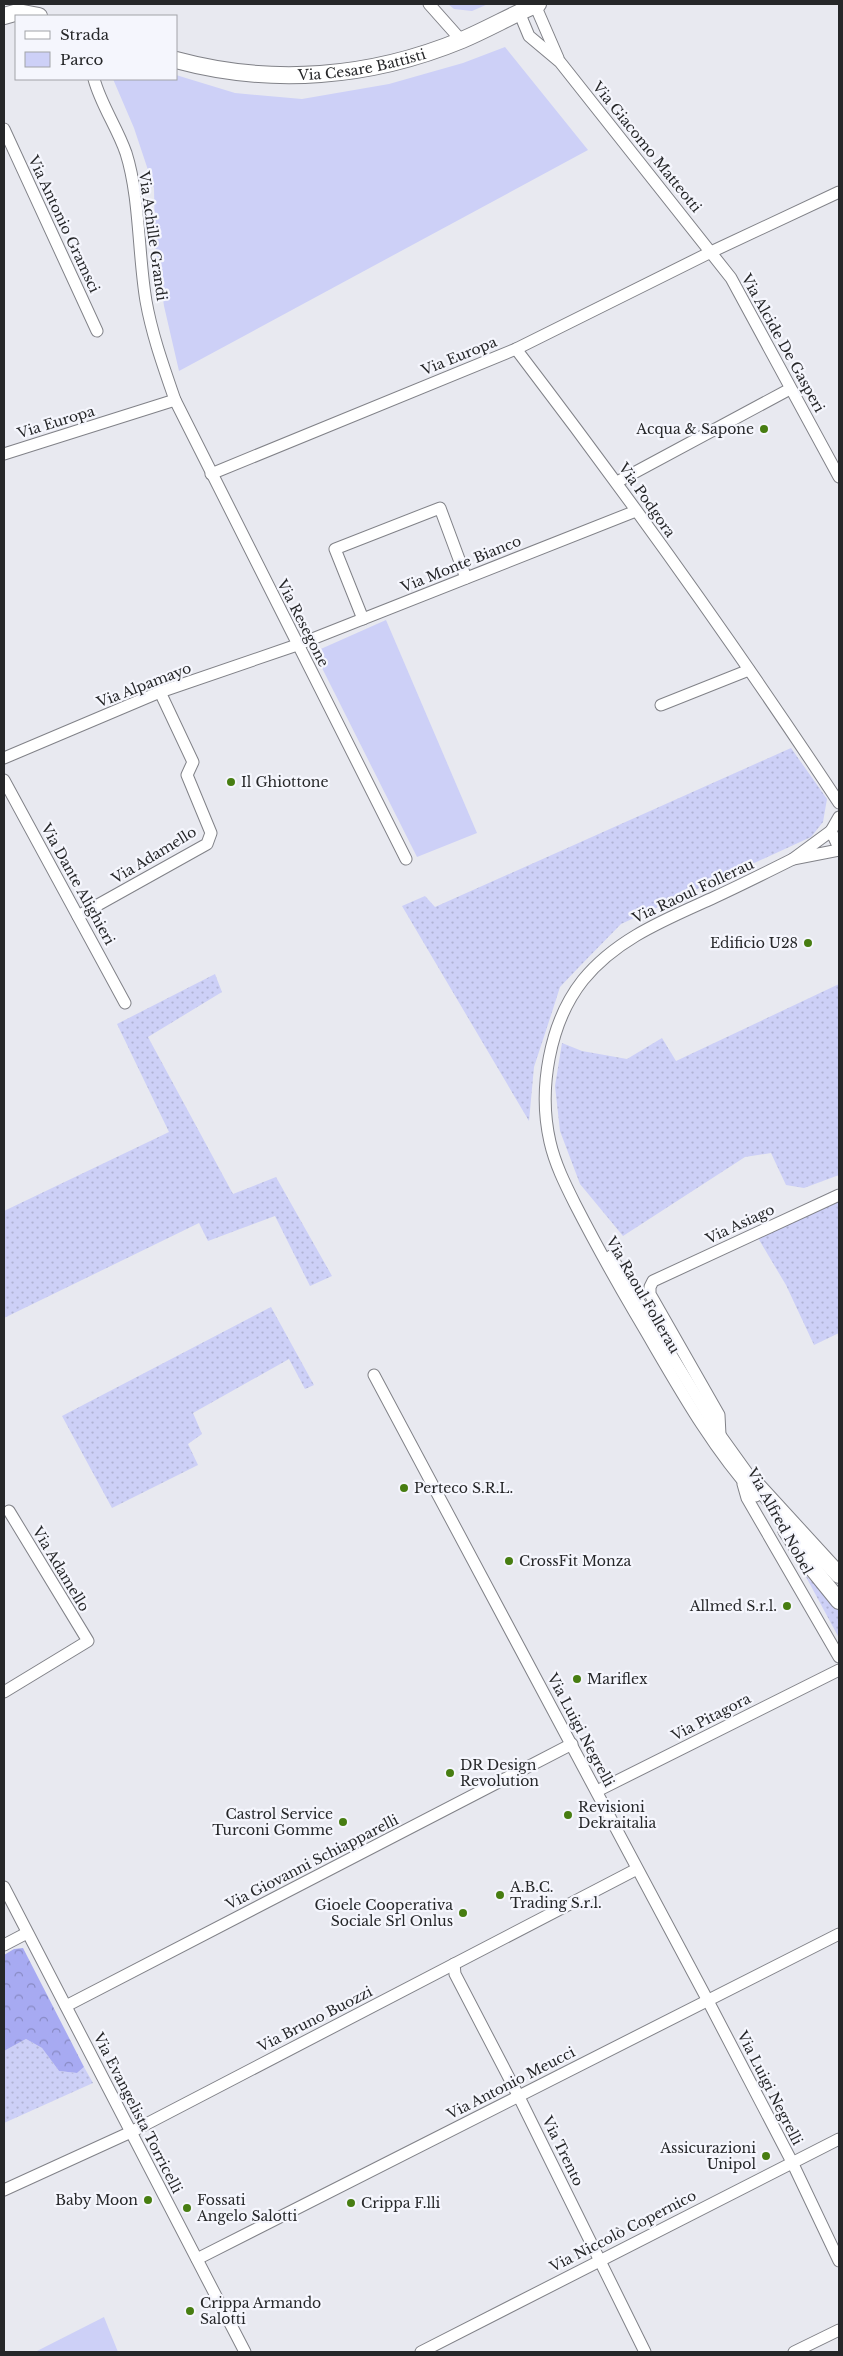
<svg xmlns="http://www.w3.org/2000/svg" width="843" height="2356" font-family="'Libre Baskerville',serif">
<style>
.grass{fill:url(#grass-dots)}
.forest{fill:url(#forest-crowns)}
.green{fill:#cdd0f7}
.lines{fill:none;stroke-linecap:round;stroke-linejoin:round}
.street-casing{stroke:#818288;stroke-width:13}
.secondary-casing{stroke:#818288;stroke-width:18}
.street{stroke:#fff;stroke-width:11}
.secondary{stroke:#fff;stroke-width:16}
.poi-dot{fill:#477d11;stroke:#f5f6fd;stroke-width:2}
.labels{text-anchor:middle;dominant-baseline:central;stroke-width:4.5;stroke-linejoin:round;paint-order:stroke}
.street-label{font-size:14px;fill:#262729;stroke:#f5f6fd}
.poi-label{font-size:14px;fill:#262729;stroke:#f5f6fd;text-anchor:start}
</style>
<defs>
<pattern id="grass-dots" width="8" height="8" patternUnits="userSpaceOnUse" patternTransform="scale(1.25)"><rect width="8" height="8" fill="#cdd0f7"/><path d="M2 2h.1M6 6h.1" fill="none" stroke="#b0b3d4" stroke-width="1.8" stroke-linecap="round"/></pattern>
<pattern id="forest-crowns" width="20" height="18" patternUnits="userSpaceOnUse" patternTransform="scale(1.25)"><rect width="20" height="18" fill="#a7aaf2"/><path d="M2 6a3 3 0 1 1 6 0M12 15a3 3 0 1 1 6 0" fill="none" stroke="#888ac4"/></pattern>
</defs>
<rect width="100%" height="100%" fill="#e8e9f0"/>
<g class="grass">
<polygon points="791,748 827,799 823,822 811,837 621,924 579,967 560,987 553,1009 534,1067 529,1121 402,906 425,896 435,907"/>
<polygon points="215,974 222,992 148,1037 233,1194 276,1177 332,1276 310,1286 275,1216 208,1241 199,1223 4,1318 4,1211 169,1132 117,1024"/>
<polygon points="839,984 839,1175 804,1188 786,1185 771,1153 745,1157 623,1236 580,1184 560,1131 555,1086 562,1043 582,1051 627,1059 662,1038 676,1061"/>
<polygon points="839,1197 839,1333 814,1345 786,1285 755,1233"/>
<polygon points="271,1307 314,1385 305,1389 289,1359 193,1413 202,1434 188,1444 198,1465 112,1508 62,1416"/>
<polygon points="805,1575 839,1607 839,1638"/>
<polygon points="26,2039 42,2048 59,2071 77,2073 84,2067 93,2083 4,2123 4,2051"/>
</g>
<polygon class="forest" points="23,1948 84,2067 77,2073 59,2071 42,2048 26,2039 4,2051 4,1955 14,1949"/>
<g class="green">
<polygon points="448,4 488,4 472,11 454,9"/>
<polygon points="505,47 588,150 179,371 164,306 155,244 154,188 134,128 113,79 176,79 176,75 235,93 302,99 389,84 463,63"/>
<polygon points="386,620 477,833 417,857 314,652"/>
<polygon points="104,2317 118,2352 35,2352"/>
</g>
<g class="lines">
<g class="street-casing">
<g id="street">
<polyline points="429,4 461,40"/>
<polyline points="535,5 558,58"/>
<polyline points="519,12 529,36 560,62 731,278 839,477"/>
<path d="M94,79C101,105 117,127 126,153C140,197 138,254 146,301C152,335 164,368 175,400L406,859"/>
<polyline points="4,129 97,331"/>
<path d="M516,349C629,497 737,648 839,803"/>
<polyline points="4,454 175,400"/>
<polyline points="211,474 516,349 711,252 839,192"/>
<polyline points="617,482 790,389"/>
<polyline points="363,619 335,549 440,508 466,578"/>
<polyline points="661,705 749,670"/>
<polyline points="4,758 160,692 297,645 636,511"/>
<polyline points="4,780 125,1003"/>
<polyline points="839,817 831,831 839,848"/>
<polyline points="831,831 793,859 839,850"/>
<polyline points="78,916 207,844 211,833 187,775 193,762 160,692"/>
<polyline points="611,1256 720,1435 753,1481"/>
<polyline points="374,1375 707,1999 792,2162 839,2261"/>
<polyline points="720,1435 719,1415 650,1294 650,1287 653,1281 839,1195"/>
<polyline points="743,1484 747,1498 839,1657"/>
<path d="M756,1496C707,1442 672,1375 635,1313C614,1277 594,1241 575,1204C565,1184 555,1164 550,1142C538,1090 549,1023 583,980C617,938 667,919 715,897C741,885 767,872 793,859"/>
<polyline points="4,1692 88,1641 9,1511"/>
<polyline points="597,1791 839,1670"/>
<polyline points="4,1887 245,2352"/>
<polyline points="4,1945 27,1933"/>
<polyline points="454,1964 455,1974 519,2097 645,2352"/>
<polyline points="66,2006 572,1744"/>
<polyline points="4,2190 131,2132 637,1869"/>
<polyline points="197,2259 839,1934"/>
<polyline points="421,2352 839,2139"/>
<polyline points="794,2352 839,2330"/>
</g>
</g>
<g class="secondary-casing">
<g id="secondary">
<polyline points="4,16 18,12 39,16"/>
<path id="s1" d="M176,60C272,86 370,78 462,40C488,29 512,15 538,4"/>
<polyline points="753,1481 839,1575"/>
<polyline points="786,1530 805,1559 839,1601"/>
</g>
</g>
<use href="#street" class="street"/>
<use href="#secondary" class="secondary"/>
</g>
<g class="poi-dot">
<circle cx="764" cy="429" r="5"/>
<circle cx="231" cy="782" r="5"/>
<circle cx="808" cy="943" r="5"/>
<circle cx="404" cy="1488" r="5"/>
<circle cx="509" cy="1561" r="5"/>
<circle cx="787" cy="1606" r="5"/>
<circle cx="577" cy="1679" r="5"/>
<circle cx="450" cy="1773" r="5"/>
<circle cx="568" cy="1815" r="5"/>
<circle cx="343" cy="1822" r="5"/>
<circle cx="500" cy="1895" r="5"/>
<circle cx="463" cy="1913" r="5"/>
<circle cx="766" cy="2156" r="5"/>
<circle cx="148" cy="2200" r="5"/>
<circle cx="351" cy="2203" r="5"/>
<circle cx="187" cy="2208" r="5"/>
<circle cx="190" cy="2311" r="5"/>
</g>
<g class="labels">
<g class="street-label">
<text stroke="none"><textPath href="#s1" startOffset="188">Via Cesare Battisti</textPath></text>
<text transform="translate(647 147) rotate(51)">Via Giacomo Matteotti</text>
<text transform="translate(64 224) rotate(65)">Via Antonio Gramsci</text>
<text transform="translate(153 236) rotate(82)">Via Achille Grandi</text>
<text transform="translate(783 343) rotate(61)">Via Alcide De Gasperi</text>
<text transform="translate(459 356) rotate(-22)">Via Europa</text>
<text transform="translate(56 422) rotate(-17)">Via Europa</text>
<text transform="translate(647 500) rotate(55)">Via Podgora</text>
<text transform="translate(461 564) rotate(-22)">Via Monte Bianco</text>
<text transform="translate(303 623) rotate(63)">Via Resegone</text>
<text transform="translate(144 685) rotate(-21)">Via Alpamayo</text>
<text transform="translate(154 855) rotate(-31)">Via Adamello</text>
<text transform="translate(78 884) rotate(61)">Via Dante Alighieri</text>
<text transform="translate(693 891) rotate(-25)">Via Raoul Follerau</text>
<text transform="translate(740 1224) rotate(-25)">Via Asiago</text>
<text transform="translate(643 1295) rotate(60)">Via Raoul Follerau</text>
<text transform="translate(780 1521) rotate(61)">Via Alfred Nobel</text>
<text transform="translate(61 1569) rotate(59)">Via Adamello</text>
<text transform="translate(711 1717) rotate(-27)">Via Pitagora</text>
<text transform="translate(581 1730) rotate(62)">Via Luigi Negrelli</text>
<text transform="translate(312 1862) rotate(-27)">Via Giovanni Schiapparelli</text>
<text transform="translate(315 2019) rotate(-27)">Via Bruno Buozzi</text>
<text transform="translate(511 2083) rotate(-27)">Via Antonio Meucci</text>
<text transform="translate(770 2088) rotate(63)">Via Luigi Negrelli</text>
<text transform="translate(138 2113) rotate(63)">Via Evangelista Torricelli</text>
<text transform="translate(563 2151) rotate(64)">Via Trento</text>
<text transform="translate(623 2231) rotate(-27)">Via Niccolò Copernico</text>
</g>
<g class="poi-label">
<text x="754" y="429" text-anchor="end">Acqua &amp; Sapone</text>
<text x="241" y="782">Il Ghiottone</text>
<text x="798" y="943" text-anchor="end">Edificio U28</text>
<text x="414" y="1488">Perteco S.R.L.</text>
<text x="519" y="1561">CrossFit Monza</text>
<text x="777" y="1606" text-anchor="end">Allmed S.r.l.</text>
<text x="587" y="1679">Mariflex</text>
<text x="460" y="1765">DR Design<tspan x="460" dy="16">Revolution</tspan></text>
<text x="578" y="1807">Revisioni<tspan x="578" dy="16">Dekraitalia</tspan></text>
<text x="333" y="1814" text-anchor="end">Castrol Service<tspan x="333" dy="16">Turconi Gomme</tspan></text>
<text x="510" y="1887">A.B.C.<tspan x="510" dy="16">Trading S.r.l.</tspan></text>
<text x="453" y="1905" text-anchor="end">Gioele Cooperativa<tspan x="453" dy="16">Sociale Srl Onlus</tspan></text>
<text x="756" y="2148" text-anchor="end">Assicurazioni<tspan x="756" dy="16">Unipol</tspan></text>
<text x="138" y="2200" text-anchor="end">Baby Moon</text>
<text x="197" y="2200">Fossati<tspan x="197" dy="16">Angelo Salotti</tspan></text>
<text x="361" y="2203">Crippa F.lli</text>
<text x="200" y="2303">Crippa Armando<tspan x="200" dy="16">Salotti</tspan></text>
</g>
</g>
<rect width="843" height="2356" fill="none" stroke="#262729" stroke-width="10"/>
<rect x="15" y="15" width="162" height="65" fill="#f5f6fd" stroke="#a2a3a8"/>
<rect x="25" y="31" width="25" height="8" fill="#ffffff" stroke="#a2a3a8"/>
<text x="60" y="40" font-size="15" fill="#262729">Strada</text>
<rect x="25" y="52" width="25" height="15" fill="#cdd0f7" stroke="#a2a3a8"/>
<text x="60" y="65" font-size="15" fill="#262729">Parco</text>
</svg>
